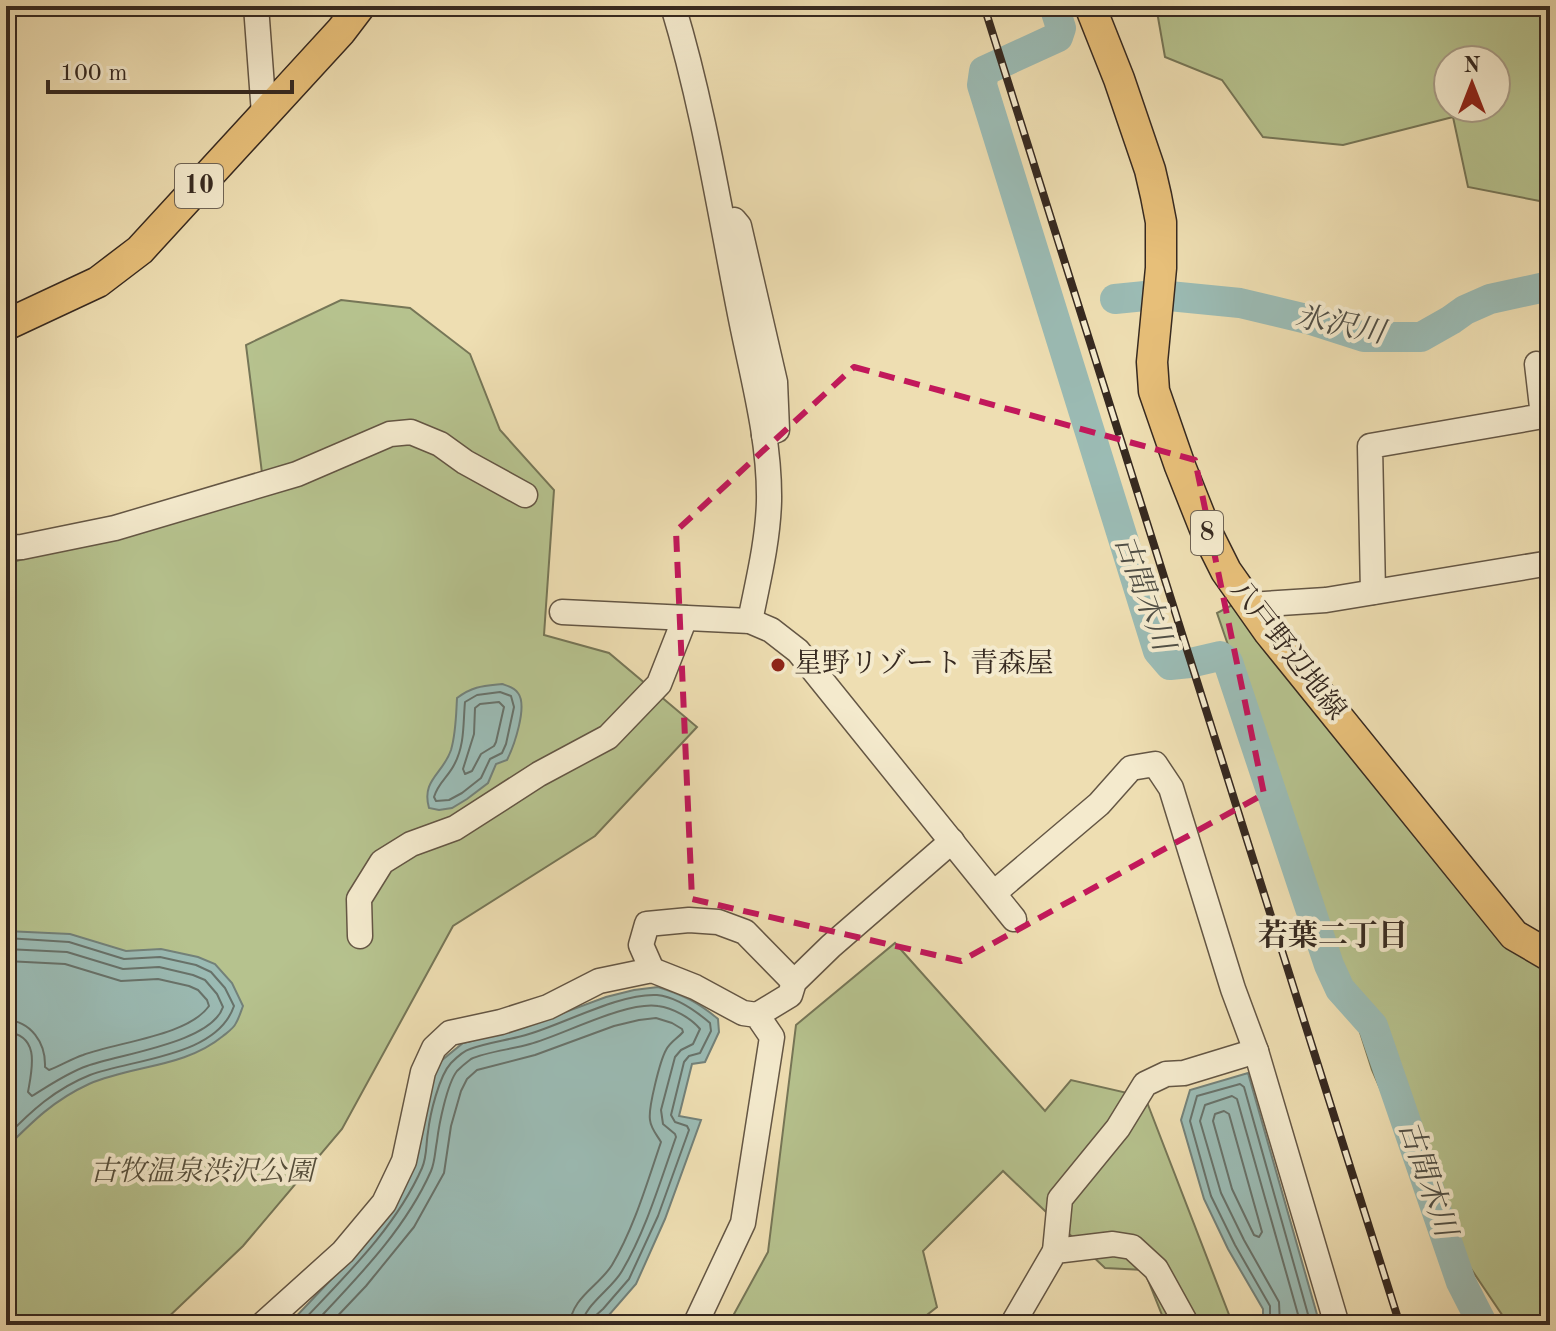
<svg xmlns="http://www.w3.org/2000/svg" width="1556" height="1331" font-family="'Old Standard TT','Noto Serif JP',serif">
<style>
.green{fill:#b6c28e;stroke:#767657;stroke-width:2;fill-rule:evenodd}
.water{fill:#9bbbb4;stroke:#738179;stroke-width:2}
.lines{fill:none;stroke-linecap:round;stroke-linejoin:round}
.shore{stroke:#68726a;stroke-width:2}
.river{stroke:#9bbbb4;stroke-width:30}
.minor-casing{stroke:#645644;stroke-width:27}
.major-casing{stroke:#362920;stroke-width:33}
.minor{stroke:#f4eacd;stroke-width:24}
.major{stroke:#e7bf79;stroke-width:30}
.rail-casing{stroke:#362920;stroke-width:8}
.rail{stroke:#f4eacd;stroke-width:5;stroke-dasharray:15;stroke-linecap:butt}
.marked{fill:none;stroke:#c2185b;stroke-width:6;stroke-dasharray:16 10;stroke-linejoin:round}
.poi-dot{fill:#8f2418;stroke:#f4eacd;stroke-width:3}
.labels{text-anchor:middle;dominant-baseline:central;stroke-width:8;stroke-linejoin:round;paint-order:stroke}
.shield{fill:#f4eacd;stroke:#6f6354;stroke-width:2}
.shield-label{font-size:26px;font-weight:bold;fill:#362920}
.street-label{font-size:28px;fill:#362920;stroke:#f4eacd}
.poi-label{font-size:28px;fill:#362920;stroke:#f4eacd;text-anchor:start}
.park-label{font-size:28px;font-style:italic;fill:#564f3c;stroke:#f4eacd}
.water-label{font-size:30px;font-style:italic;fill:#4f4e45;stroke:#f4eacd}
.neighbourhood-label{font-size:30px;font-weight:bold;fill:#362920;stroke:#f4eacd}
</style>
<rect width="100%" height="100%" fill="#eedeb2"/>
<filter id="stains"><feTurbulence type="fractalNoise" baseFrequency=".0025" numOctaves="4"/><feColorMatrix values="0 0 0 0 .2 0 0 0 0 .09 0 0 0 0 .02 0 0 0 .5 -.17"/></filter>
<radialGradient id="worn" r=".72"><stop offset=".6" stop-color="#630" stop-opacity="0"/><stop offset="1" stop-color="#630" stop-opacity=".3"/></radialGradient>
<g class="green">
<path d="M1156,6H1550V203L1468,187L1453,117L1343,145L1263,137L1222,80L1165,57ZM1448,60H1496V108H1448Z"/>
<polygon points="341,300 410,308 470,354 500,430 554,490 544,635 609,653 697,727 595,836 453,926 342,1129 243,1246 160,1325 6,1325 6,564 264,489 246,345"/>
<polygon points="1236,603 1550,966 1550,1325 1509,1325 1436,1217 1372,1070 1343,979 1217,613"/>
<polygon points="895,943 1045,1111 1071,1080 1145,1097 1233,1325 1166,1325 1144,1270 1105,1268 1003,1171 923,1251 937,1307 914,1325 728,1325 768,1252 796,1025"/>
</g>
<g class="water">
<path d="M502,684C508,686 514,687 518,693C528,706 514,746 507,760L496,764L488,783L467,799L452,808L439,810L429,808C421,780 443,774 451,750C456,733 456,716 457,698C473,686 483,686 502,684Z"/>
<path d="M6,931L70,934L126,951L161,949L198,957L215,964L232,983L243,1006C241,1011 239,1018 236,1023C234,1028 228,1032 223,1036C184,1068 133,1065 89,1084C54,1100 33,1121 6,1148V1099L10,1088L15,1059L6,1046Z"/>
<path d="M658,987C683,995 698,1002 718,1019L719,1032L705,1062L692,1064L679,1116L701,1120L665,1219L636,1284L609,1315L596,1325H288L344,1266L441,1061L463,1043L525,1027L606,997L634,990Z"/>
<polygon points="1248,1073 1320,1325 1263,1325 1263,1309 1228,1249 1204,1199 1181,1120 1190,1090"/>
</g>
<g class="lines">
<g class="shore">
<path d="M500,692L511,696L514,707L506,744L502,753L490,759L481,778L462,793L449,800L436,801L434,797C438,783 448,777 454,765C465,745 463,723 465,702L477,695Z"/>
<polygon points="499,702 504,707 496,742 494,746 481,754 472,771 465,774 463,769 474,734 475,708 480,704"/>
<path d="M6,938L69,942L124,959L160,957L196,965L211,972L225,988L234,1006C217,1057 132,1059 90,1075C55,1089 31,1111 6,1137"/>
<path d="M6,949L67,952L123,969L159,967L193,975L205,980L217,994L223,1007C211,1043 120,1054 87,1066C67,1073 50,1085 32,1096L28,1092C32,1069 41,1035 6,1032"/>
<path d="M6,961L65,964L121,981L158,979L189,986L198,990L207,1000L209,1006C188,1036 117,1042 83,1055C71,1059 60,1066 49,1070L45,1067C46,1043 31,1021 6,1020"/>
<polygon points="1224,1111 1229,1114 1262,1232 1259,1237 1254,1235 1232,1189 1213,1121 1215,1114"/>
<path d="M299,1325C344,1277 395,1229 422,1168C427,1157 426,1143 428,1132C430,1114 439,1076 451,1063C456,1058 463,1051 470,1049C489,1042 510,1040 529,1034C566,1023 620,993 657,995C676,997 696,1011 710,1023L711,1031L700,1053L689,1056L684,1062L671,1115L675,1122L687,1126L689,1130L658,1216L629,1279L603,1309L594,1317L592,1325"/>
<path d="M313,1325C357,1278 405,1230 431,1171C435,1162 435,1151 437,1141C439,1124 447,1084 457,1071C460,1068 467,1062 471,1059C485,1052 514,1049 530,1044C563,1035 626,1001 658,1006C673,1008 691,1018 700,1029L693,1044L681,1050L675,1057L661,1110L663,1124L675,1134L676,1137C660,1182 646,1230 622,1271C612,1289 583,1306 582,1325"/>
<path d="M329,1325L366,1286L414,1227L444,1173L451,1126L461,1091L467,1079L477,1070L535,1055L614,1026L639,1020L656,1018L672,1023L682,1029L683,1032C678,1038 670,1042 666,1050C660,1061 648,1108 650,1120C651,1129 657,1135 661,1142C647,1183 634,1228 612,1265C599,1286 571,1298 570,1325"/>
<polyline points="1270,1325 1270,1306 1235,1245 1211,1196 1190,1121 1197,1096 1240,1084 1244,1087 1311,1325"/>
<polyline points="1280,1325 1279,1302 1244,1240 1221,1193 1200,1121 1205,1105 1232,1096 1237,1099 1301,1325"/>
</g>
<g class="river">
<polyline points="1054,6 1061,28 1058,37 984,71 982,85 1158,651 1170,665 1190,663 1220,656 1228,662 1329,965 1340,989 1373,1026 1461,1282 1483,1325"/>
<polyline points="1169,296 1240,303 1311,320 1364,337 1421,337 1451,320 1465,310 1490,299 1550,286"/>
<polyline points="1115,299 1155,295"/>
</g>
<g class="minor-casing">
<g id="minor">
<polyline points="256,6 264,114"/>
<path d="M673,6C703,105 719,207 739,309C751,372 770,436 769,501C768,541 758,581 750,621"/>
<polyline points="734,220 739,226 775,382 777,430 764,435"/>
<polyline points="6,548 22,547 115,528 297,474 390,434 411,432 440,444 465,462 525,495"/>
<polyline points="1373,592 1370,446 1543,416 1537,364"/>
<polyline points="1249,605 1326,600 1550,563"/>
<polyline points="562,612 750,621 771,630 798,651 1014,919"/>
<polyline points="994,893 1099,804 1131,768 1155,764 1171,788 1233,989 1256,1051 1337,1325"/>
<polyline points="360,936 359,899 382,862 411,844 455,828 539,774 608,737 659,684 685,618"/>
<polyline points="652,970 641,945 647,924 689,920 718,922 745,932 794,982"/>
<polyline points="757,1015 790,995 794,982 831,946 952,841"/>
<polyline points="1055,1251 1060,1199 1118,1128 1145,1084 1166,1074 1184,1073 1256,1051"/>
<polyline points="262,1325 343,1252 384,1203 404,1161 423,1072 434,1048 450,1033 501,1022 548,1007 599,981 652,970 695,987 743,1013 757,1015 772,1037 743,1223 695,1325"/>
<polyline points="1012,1325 1055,1251 1113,1244 1132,1247 1156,1269 1187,1325"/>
</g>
</g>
<g class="major-casing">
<g id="major">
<polyline points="1090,6 1119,79 1150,170 1156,196 1161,222 1161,268 1152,362 1154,391 1180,466 1205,529 1226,571 1269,632 1514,935 1550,956"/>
<polyline points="6,325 98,282 140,250 341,31 360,6"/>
</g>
</g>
<use href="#minor" class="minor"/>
<use href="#major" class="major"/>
<g class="rail-casing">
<polyline id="rail" points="984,6 1400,1325"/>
</g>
<use href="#rail" class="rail"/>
</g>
<path class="marked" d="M854,367L1195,460L1264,794L961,961L692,899L676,531Z"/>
<circle class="poi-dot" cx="778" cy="665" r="8"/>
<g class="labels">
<g class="shield">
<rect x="175" y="164" width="48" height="44" rx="6"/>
<rect x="1191" y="511" width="32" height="44" rx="6"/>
</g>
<g class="shield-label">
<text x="199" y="186">10</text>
<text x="1207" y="533">8</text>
</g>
<g class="street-label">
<text transform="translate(1287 651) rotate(52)">八戸野辺地線</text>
</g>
<g class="poi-label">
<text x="794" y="665">星野リゾート 青森屋</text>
</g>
<g class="park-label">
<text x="202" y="1173">古牧温泉渋沢公園</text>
</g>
<g class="water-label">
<text transform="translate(1340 326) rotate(11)">氷沢川</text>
<text transform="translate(1143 593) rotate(70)">古間木川</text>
<text transform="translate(1426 1179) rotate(71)">古間木川</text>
</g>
<g class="neighbourhood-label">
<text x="1333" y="937">若葉二丁目</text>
</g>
</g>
<rect width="1556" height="1331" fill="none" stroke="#eedeb2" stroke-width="32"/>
<rect x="8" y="8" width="1540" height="1315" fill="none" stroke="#362920" stroke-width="4"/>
<rect x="16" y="16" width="1524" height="1299" fill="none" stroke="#362920" stroke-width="2"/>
<g transform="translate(1472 84)"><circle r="38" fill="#f4eacd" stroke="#a89d88" stroke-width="2"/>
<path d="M0-6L14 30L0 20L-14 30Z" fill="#8f2418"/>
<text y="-12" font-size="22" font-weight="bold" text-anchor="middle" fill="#362920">N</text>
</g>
<path d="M48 80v12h244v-12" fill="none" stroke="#362920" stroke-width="4"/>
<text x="60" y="80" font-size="24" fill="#362920" stroke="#f4eacd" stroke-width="6" paint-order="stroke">100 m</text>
<rect width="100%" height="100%" filter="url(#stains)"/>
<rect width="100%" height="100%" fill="url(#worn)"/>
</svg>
